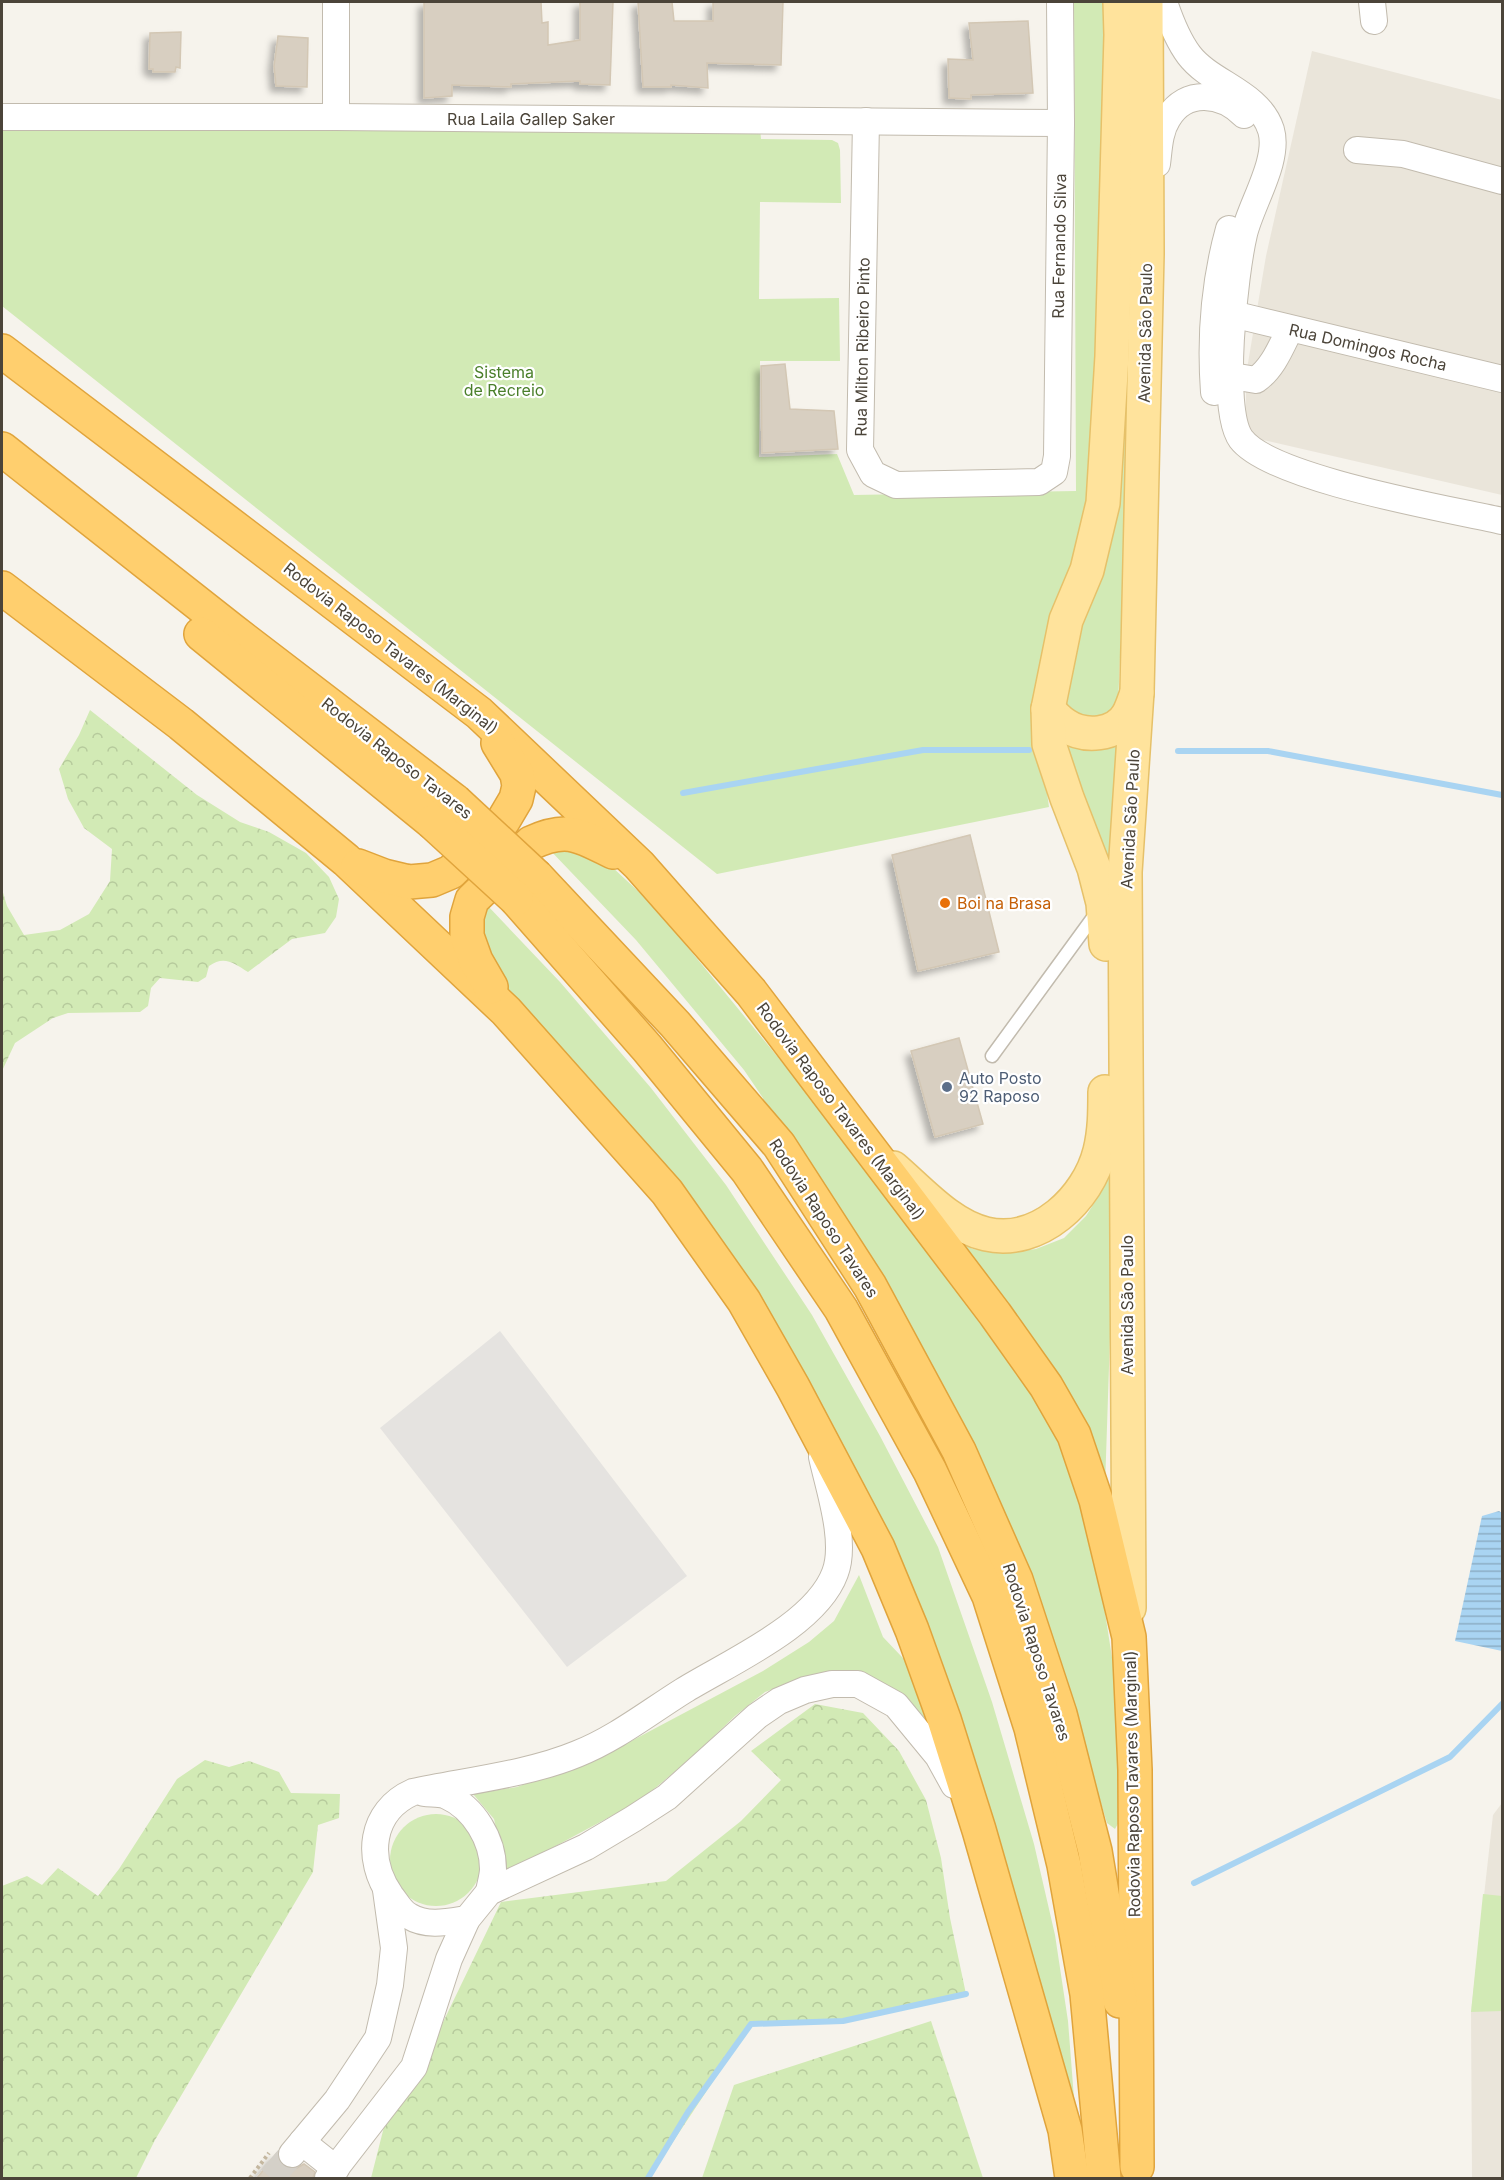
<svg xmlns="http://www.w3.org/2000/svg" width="1504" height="2180" font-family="Inter,sans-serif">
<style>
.residential{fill:#eae5da}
.green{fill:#d2eab5}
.forest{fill:url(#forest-crowns)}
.parking{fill:#e5e3e0}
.water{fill:url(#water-rules)}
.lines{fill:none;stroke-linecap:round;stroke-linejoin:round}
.stream{stroke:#a9d4f2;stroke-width:6}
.building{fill:#d8cfc1;stroke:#d3c7b4;stroke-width:1.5;filter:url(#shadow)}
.street-tunnel{stroke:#d4d0c8;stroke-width:26;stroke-dasharray:26 13;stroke-linecap:butt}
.lane-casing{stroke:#c2bbae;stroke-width:15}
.street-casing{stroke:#c2bbae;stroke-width:28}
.primary-casing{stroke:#e6c16a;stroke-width:36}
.highway-casing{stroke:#e0a43c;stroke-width:36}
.path{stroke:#c4b79f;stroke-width:4;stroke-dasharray:3 3;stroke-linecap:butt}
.lane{stroke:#fff;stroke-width:12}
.street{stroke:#fff;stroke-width:26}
.primary{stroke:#ffe39c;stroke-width:33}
.highway{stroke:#ffcf6e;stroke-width:33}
.highway-bridge-casing{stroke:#e0a43c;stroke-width:36;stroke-linecap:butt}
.highway-bridge{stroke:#ffcf6e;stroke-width:33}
.food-dot{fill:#e8710a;stroke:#fff;stroke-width:2}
.service-dot{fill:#5c6f8a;stroke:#fff;stroke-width:2}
.labels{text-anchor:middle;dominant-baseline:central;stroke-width:4.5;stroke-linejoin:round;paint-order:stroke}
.street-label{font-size:16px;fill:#4b4439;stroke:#fff}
.park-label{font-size:16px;fill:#4a7f2a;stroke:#fff}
.food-label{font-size:16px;fill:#c56008;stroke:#fff;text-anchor:start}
.service-label{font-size:16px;fill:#4e5e75;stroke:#fff;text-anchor:start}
</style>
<defs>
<pattern id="forest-crowns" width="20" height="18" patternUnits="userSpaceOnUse" patternTransform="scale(1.5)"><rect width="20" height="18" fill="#d2eab5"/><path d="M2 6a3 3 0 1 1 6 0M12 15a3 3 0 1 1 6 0" fill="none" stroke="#b6ca9c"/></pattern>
<pattern id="water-rules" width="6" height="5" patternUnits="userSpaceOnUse" patternTransform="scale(1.5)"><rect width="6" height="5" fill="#a9d4f2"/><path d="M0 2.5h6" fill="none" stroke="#8caec5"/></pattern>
<filter id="shadow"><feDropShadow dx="-5.5" dy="5.5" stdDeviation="3" flood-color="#0004"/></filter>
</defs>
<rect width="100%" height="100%" fill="#f6f3ec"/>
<g class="residential">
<polygon points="1312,51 1502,100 1502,495 1246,436 1246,375 1266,256"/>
<polygon points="1502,1803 1502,2178 1472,2178 1471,2012 1493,1815"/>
</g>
<g class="green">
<polygon points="1074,2 1109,2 1091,508 1038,728 1049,807 717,874 2,306 2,125 760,127 761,139 832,140 838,143 840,150 841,203 760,202 759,299 839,298 840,361 760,361 759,457 837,454 854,495 1076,491"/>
<polygon points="1126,85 1130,413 1118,706 1090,725 1067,706 1064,687 1066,663 1092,598"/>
<path d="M1130,734L1105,1487L948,1238L973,1249L1006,1253L1036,1249L1064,1238L1086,1216L1105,1186L1115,1146L1119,974L1063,740C1089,758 1106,752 1130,734Z"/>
<polygon points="565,844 611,866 653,905 868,1167 1053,1425 1079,1489 1103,1600 1116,1683 1120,1820 1115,1829 1107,1823 1066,1688 1022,1558 954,1405 865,1249 744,1070 636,940 548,848"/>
<polygon points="487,905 560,982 651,1088 726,1185 812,1315 880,1436 938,1547 992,1702 1034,1844 1055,1935 1068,2021 1076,2124 950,1706 682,1190 597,1087 509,993 483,961 479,925"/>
<polygon points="859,1575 883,1637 919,1675 930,1725 912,1706 804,1678 765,1692 735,1716 691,1758 641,1800 504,1874 502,1852 494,1819 473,1794 517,1787 605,1755 763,1671 809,1642 834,1621"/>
<circle cx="436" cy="1860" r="46"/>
<polygon points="1483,1894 1502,1896 1502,2011 1471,2012"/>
</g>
<g class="forest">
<path d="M90,710L197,795L240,822L269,832L306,853L329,877L339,899L336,917L325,933L292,939L248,972C234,963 224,955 209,966L206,977L198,982L160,978L151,988L148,1006L140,1012L68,1013L53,1018L15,1043L2,1071V889L7,906L24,935L60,930L89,914L110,881L112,849L84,828L68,799L59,769L79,735Z"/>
<polygon points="815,1704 863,1713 899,1751 926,1800 941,1858 950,1918 966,1994 843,2021 751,2024 649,2178 371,2178 386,2119 420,2070 501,1902 666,1881 741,1821 781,1780 751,1751"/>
<polygon points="205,1760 229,1767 249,1761 279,1772 291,1793 340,1794 339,1818 318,1825 313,1872 155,2140 136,2178 2,2178 2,1886 27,1876 42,1885 58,1868 98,1896 119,1869 177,1779"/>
<polygon points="931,2021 983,2178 702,2178 734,2085"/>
</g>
<polygon class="parking" points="500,1331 687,1576 567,1667 380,1428"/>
<polygon class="water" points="1499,1511 1502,1513 1502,1651 1455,1641 1482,1516"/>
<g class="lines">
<g class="stream">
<polyline points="1178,751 1268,751 1502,795"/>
<polyline points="683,793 923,750 1029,750"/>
<polyline points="1194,1883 1450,1757 1502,1704"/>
<polyline points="648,2178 688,2112 751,2024 843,2021 966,1994"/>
</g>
</g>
<g class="building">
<polygon points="424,2 541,2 542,23 548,22 548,45 580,40 580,2 613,2 610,85 580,84 580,81 511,84 511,87 452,85 452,96 424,98"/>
<polygon points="638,2 672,2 674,21 713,21 713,2 783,2 781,65 707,63 708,88 671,85 671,87 643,87"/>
<polygon points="1028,21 1033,93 971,95 971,99 949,98 948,59 973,60 969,23"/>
<polygon points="181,32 180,68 176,67 175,72 153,72 153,69 149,69 150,33"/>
<polygon points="278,36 308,38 307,87 276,86 274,66"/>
<polygon points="785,364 790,409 834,411 838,449 762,453 761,366"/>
<polygon points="970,835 999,952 918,971 892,855"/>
<polygon points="959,1038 983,1124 935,1137 911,1051"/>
<polygon points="277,2153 278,2160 283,2166 289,2169 297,2168 304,2164 315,2172 313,2178 257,2178"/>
</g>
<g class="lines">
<polyline class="street-tunnel" points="271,2178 292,2154"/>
<g class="lane-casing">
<polyline id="lane" points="992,1056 1097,912"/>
</g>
<g class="street-casing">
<g id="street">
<path d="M1164,2C1170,20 1177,39 1189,55C1211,84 1259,92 1271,130C1280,160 1251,204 1244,234C1235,272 1219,409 1241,439C1271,479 1449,509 1502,521"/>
<polyline points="1372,2 1374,21"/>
<polyline points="2,117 336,117 1061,123"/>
<polyline points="336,117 336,2"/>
<polyline points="866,121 860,450 873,474 896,485 1039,482 1054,472 1057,456 1061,123 1060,2"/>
<polyline points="1357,150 1403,154 1502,181"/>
<path d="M1157,164C1159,149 1159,132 1168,118C1186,88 1222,93 1244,115"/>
<polyline points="1224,303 1225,310 1228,313 1502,379"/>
<path d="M1214,373L1256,380C1273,368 1281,347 1290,329"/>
<path d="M1214,392C1210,337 1214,283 1229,229"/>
<path d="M424,1793C431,1794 441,1793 447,1796C474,1808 493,1840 493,1869C493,1876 490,1885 489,1892"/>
<path d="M467,1919C448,1922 427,1927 409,1916C401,1912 396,1902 391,1896C365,1859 370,1811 413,1792C465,1781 529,1774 577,1754C615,1739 648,1713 683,1691C728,1663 816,1625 835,1573C847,1542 829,1489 822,1457"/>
<polyline points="302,2142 336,2169"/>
<polyline points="292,2154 337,2100 378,2038 390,1985 394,1948 386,1890"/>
<polyline points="328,2178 414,2067 449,1959 467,1919 489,1892 586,1847 633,1819 667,1797 757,1716 779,1701 805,1690 832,1684 858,1684 896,1705 938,1756 954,1785"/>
</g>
</g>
<g class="primary-casing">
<g id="primary">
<path d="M1048,709C1053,715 1059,721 1065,725C1084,738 1116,736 1128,715C1132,708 1134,700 1137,693"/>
<polyline points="1106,944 1103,903 1094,868 1067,798 1049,744 1048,709 1066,620 1087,570 1103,503 1112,356 1121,35 1120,2"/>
<path d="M893,1168C920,1191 950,1226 986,1234C1039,1246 1088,1199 1100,1151C1105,1131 1105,1111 1105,1092"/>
<polyline points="1129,1608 1125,872 1137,692 1147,254 1146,2"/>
</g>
</g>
<g class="highway-casing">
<g id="highway">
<polyline points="2,351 479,713 639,865 751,992 995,1314 1046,1386 1074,1435 1096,1500 1129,1637 1135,1770 1137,2167"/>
<polyline points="2,449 233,631 455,801"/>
<polyline points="2,588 181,724 346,860 506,1011 667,1192 744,1301 793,1387 878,1548 912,1630 944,1719 979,1830 1065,2130 1072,2178"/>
<polyline points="201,634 432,822"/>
<polyline points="358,866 384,876 409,882 432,880 451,872 503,821 516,799 519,786 517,774 498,743"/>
<polyline points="537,877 675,1024 779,1145 870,1286 959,1451 1016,1580 1060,1714 1095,1851 1120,2001"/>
<polyline points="516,899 647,1048 747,1170 841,1309 930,1471 989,1596 1031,1728 1064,1865 1087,1994 1104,2178"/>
<path d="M491,987L476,961L467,936V917L472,900L531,843C567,826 579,835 613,852"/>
</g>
</g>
<polyline class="path" points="250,2178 269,2153"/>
<use href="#lane" class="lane"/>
<use href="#street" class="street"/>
<use href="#primary" class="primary"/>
<use href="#highway" class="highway"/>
<g class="highway-bridge-casing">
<g id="highway-bridge">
<polyline points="455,801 537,877"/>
<polyline points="432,822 516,899"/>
</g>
</g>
<use href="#highway-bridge" class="highway-bridge"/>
</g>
<circle class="food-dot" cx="945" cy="903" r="6"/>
<circle class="service-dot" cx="947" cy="1087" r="6"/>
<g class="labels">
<g class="street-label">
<text x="531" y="119">Rua Laila Gallep Saker</text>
<text transform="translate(1059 246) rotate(-89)">Rua Fernando Silva</text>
<text transform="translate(1145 333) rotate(-89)">Avenida São Paulo</text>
<text transform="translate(862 347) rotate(-89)">Rua Milton Ribeiro Pinto</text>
<text transform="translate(1368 347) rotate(13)">Rua Domingos Rocha</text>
<text transform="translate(391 648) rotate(38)">Rodovia Raposo Tavares (Marginal)</text>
<text transform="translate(397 758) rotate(38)">Rodovia Raposo Tavares</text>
<text transform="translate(1130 819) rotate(-87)">Avenida São Paulo</text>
<text transform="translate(841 1111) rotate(53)">Rodovia Raposo Tavares (Marginal)</text>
<text transform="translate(824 1218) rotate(57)">Rodovia Raposo Tavares</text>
<text transform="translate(1127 1305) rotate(-90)">Avenida São Paulo</text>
<text transform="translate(1037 1652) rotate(72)">Rodovia Raposo Tavares</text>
<text transform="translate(1132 1784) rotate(-91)">Rodovia Raposo Tavares (Marginal)</text>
</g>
<g class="park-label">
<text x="504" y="372">Sistema<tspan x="504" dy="18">de Recreio</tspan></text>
</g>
<g class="food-label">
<text x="957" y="903">Boi na Brasa</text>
</g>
<g class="service-label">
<text x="959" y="1078">Auto Posto<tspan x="959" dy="18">92 Raposo</tspan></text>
</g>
</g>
<rect width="1504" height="2180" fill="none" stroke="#4b4439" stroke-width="6"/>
</svg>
